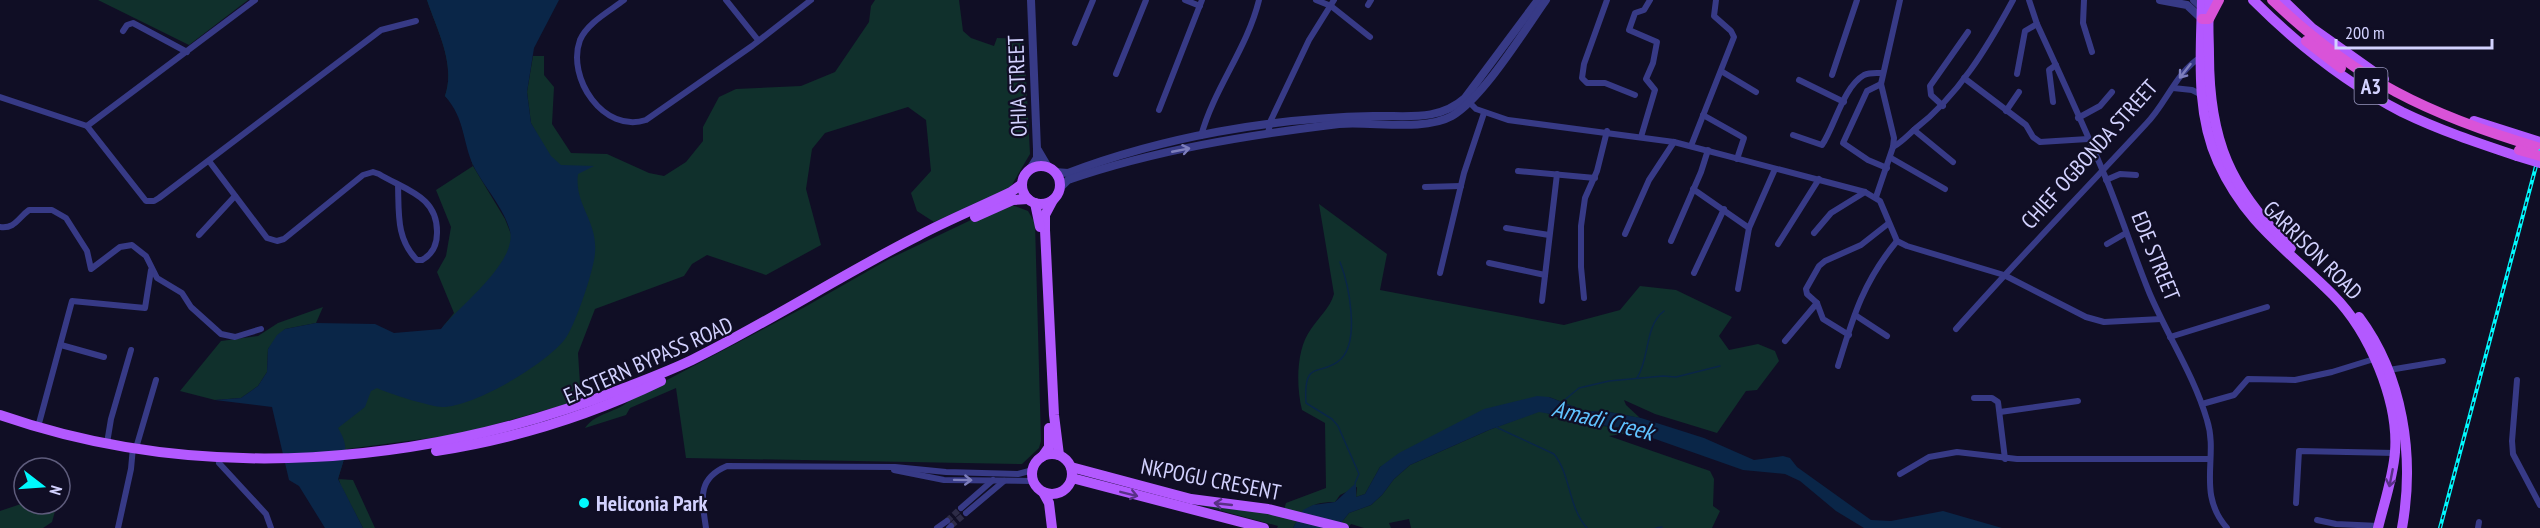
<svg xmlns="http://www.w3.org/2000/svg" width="2540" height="528" font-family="'PT Sans Narrow',sans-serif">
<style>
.green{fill:#10302c}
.water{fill:#0a2648}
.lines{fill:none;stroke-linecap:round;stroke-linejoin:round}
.stream{stroke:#0a2648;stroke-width:1.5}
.minor-tunnel{stroke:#2d2b46;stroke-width:6;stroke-dasharray:6 3;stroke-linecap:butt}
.minor{stroke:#373a86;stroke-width:6}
.tertiary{stroke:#373a86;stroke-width:8}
.primary{stroke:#b359ff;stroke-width:10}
.trunk{stroke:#d953d8;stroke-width:10}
.rail-casing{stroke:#00f9fd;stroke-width:4}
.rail{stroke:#100e25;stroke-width:1.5;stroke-dasharray:4.5;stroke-linecap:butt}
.primary-bridge{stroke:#b359ff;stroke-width:10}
.trunk-bridge{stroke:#d953d8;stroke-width:10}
.oneway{stroke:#7d7ebc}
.oneway2{stroke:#593087}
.poi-dot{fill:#00f9fd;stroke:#100e25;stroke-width:2}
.labels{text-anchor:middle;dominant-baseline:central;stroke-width:4.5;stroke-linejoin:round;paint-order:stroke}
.shield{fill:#100e25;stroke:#9897be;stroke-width:1.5}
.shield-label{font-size:21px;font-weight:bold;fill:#d3d2ff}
.street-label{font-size:22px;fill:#d3d2ff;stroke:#100e25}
.poi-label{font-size:22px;font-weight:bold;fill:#d3d2ff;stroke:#100e25;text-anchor:start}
.water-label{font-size:24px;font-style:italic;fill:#60c3ff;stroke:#100e25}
</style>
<rect width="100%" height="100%" fill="#100e25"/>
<g class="green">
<polygon points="98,0 248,0 189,45"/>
<path d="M427,0H471L473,166L505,219L511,234L516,266L441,329L454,313L437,272L446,256L451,227L436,190L473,166L457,109L445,96C456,64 437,30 427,0Z"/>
<polygon points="875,0 959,0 963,31 971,38 994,46 997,38 1024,39 1030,154 1010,188 934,222 917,211 911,193 931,171 926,120 908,107 825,133 812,149 806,189 821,245 766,275 707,255 692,264 684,276 595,309 578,353 581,400 461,434 347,449 338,479 353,480 375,528 363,528 341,486 327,445 328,417 378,385 442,393 554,166 531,123 527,92 533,56 544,56 544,75 554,87 552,124 571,153 607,154 649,173 664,176 686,162 703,141 703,127 719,97 736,89 801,86 835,72 869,22 871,6"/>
<path d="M1319,204L1387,254L1380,290L1564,325L1620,310L1640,286L1676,290L1732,317L1719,336L1729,350L1758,344L1775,351L1779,361L1757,390L1746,391L1717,433L1655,414L1624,400L1626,405L1640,418L1609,412L1585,411L1549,397L1380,467L1365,494L1356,497L1357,487L1340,495L1335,502C1311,502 1304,508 1293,528H1277L1278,526L1077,472L1282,516L1286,503L1326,488L1325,423L1302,410C1296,386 1296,349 1311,329C1319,317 1330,308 1334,294Z"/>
<path d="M1012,205L1028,211L1035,223L1041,441L1039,448L1022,464L686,458L676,388L630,408L626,415L585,428C596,412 618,413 631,399L803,308L889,259L992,210Z"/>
<polygon points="323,307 316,323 285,329 268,349 267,372 258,386 241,398 215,400 180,391 221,341 258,336 278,323"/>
<path d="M1539,411C1551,413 1559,419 1570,422C1592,426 1614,425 1636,432L1609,436L1710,471L1714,479L1713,506L1720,511L1712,528H1411L1409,519L1389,523L1391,528H1364L1351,524L1348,528H1337L1349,513L1371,505L1382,495L1394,479L1410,465L1489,430Z"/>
<polygon points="24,503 57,504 52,522 43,528 0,528 0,511"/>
</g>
<g class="water">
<path d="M427,0H559L534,48L527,92L531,123L551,156L561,165L594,166L578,174C574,205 598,220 595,253C594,270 575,326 565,339C546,364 474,407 442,407C432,407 386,393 377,388L371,391L365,407L338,428C351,449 344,457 338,479L363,528H325L299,486L289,480L272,407L215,400L241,398L258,386L267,372L268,349L277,335L285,329L316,323L375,324L394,333L441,329C459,306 517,263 510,231C504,208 485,188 474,167C462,142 466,120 445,96C456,64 437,30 427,0Z"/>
<polygon points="1537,396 1549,397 1585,411 1609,412 1641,418 1704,438 1754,460 1783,456 1790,458 1797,467 1871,520 1891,521 1943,511 2002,528 1864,528 1836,511 1800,481 1785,474 1743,470 1624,428 1566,421 1556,415 1539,412 1489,430 1410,465 1394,479 1382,495 1371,505 1349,513 1337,528 1293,528 1303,510 1313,505 1335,502 1356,483 1356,497 1365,494 1380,467 1399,453 1484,409"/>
</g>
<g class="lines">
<g class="stream">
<path d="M1340,262C1349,285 1360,340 1341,359C1321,378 1303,357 1306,403L1332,419L1338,426L1359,474L1355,483"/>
<path d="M1637,378C1650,359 1644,326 1664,311"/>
<polyline points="1561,403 1579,388 1609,381 1663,376 1676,377 1720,366"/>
<path d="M1496,427L1554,454C1571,475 1568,507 1587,528"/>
<polyline points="1656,528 1662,527"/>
</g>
<g class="minor-tunnel">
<polyline points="947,521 961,508"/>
<polyline points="951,526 966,513"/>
</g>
<g class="minor">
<polyline points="255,0 87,126 146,201 154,201 159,198 381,30 416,21"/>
<path d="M624,0C610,11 587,23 580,40C566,78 604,134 646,120L752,46L811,0"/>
<polyline points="726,0 758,40"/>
<polyline points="1185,0 1200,6"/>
<polyline points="1316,0 1331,6 1370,37"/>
<polyline points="1607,0 1584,64 1582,78 1587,83 1605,83 1635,95"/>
<path d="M2029,0L2037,24C2061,76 2085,128 2107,181C2122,218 2134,255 2149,292C2167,335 2194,375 2207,420C2219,457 2196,493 2227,528"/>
<polyline points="2084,0 2083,23 2092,52"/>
<polyline points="1368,5 1371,0"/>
<polyline points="123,31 127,25 133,23 187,52"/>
<polyline points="1075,43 1093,0"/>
<polyline points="1721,71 1756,92"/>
<polyline points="1116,74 1146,0"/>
<polyline points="2017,74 2025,31 2037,24"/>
<polyline points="1832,75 1857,0"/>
<polyline points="1964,78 2026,125 2033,137 2040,142 2088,139"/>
<polyline points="1799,80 1844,102"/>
<polyline points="1881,84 1867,91 1843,143 1868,160 1887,168"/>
<polyline points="2173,88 2192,90 2202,95"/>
<polyline points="0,97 87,126"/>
<polyline points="1466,99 1476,109 1508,120 1674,142 1865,192 1880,201 1897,241 1907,246 2004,275 2086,317 2104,322 2161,319"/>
<polyline points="2053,102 2049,70 2056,65"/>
<polyline points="1943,106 1931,95 1930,86 1968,32"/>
<polyline points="1159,110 1202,0"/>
<polyline points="2006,111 2019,92"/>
<polyline points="1703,115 1744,138 1737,159"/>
<polyline points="2078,118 2100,106 2112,92"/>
<polyline points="1914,130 1953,162"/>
<polyline points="1268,133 1271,120 1309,40 1334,0"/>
<path d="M1793,135L1822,145C1835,126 1843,87 1864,75C1870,72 1877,73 1883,73"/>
<path d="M1201,136C1214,88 1247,49 1259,0"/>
<polyline points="1641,137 1655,90 1646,79 1653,63 1657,42 1629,30 1635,13 1644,10 1650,0"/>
<polyline points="1691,146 1734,37 1731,31 1714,16 1716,0"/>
<path d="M1893,147C1902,142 1908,135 1915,129C1958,96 1987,48 2013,0"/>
<polyline points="1891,158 1945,189"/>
<path d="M209,161L267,238L277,241L284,239L363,175L373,172L379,174C405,190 438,196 437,233C437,244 433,254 422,260H417C396,239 399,213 398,185"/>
<polyline points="1518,171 1595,178"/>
<polyline points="2106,180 2120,174 2136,175"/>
<polyline points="1425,187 1461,186"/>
<polyline points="1693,189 1749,228"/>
<polyline points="1876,197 1893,147 1894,138 1881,84 1900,0"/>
<path d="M0,227C15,229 18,218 29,210H52L66,218L87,251L91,269L120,247L132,245L146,256L157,278L182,293L191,307L221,334L235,337L261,329"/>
<polyline points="1506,228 1549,235"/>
<polyline points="1814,233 1831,213 1865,192"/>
<polyline points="1625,234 1649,180 1674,142"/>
<polyline points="199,235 235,196"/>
<polyline points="1671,241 1701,172 1708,150"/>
<polyline points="1778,244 1819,179"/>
<polyline points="2107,244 2126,233"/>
<polyline points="1489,263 1545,275"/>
<polyline points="1440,273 1464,173 1484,113"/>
<polyline points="1694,273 1724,209"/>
<polyline points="1738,289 1749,228 1775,169"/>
<polyline points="1584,298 1581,267 1581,226 1585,198 1597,171 1607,131"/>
<polyline points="1542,301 1557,174"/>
<polyline points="1855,315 1887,336"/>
<path d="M1956,329C2018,259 2083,192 2146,124C2166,104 2176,72 2201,57"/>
<polyline points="1849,335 1823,319 1817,303 1807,294 1806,289 1819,266 1825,261 1861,245 1889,223"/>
<polyline points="2170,337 2267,307"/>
<polyline points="1785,341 1817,303"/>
<polyline points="61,345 104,357"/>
<path d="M1838,366C1853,317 1863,282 1897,241"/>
<polyline points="2389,370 2443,361"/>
<polyline points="2517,380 2512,441 2513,454 2540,505"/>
<polyline points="1974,398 1992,398 1998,402 2005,459"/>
<polyline points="2202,404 2234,395 2248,379 2295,380 2332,372 2374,359"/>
<polyline points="2000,412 2078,401"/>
<polyline points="38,427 72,301 145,308 151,270"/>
<polyline points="107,443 111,419 131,350"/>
<polyline points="136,448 156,380"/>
<polyline points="219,463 266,514 271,528"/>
<polyline points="894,470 944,480 1033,481"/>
<polyline points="1900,474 1929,457 1957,452 2017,459 2209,459"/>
<polyline points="2296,503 2299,451 2395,453"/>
<polyline points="961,508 993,480"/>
<polyline points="966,513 1004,481"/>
<polyline points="2317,520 2336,524 2379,526"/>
<polyline points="118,528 131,469 133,447"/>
<path d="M706,528C702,500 696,479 727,466L895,467L946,472L1018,474L1033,470"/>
<polyline points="937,528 947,521"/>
<polyline points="949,528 951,526"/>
<polyline points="2478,528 2479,522"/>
</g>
<g class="tertiary">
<polyline points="2160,0 2187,5 2202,19"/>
<polyline points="2194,0 2204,9"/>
<polyline points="1038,150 1048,167"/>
<polyline points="1030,169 1037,158 1037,149 1031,0"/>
<path d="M1055,172L1068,173C1163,137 1271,118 1373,116C1406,115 1438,122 1465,98L1538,0"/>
<path d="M1060,188L1068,180C1155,150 1248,135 1339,124C1372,121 1423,132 1452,116C1483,98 1524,31 1546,0"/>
</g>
<g class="primary">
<path d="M2202,0C2201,54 2195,111 2218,162C2246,224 2287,249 2333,295C2369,331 2399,401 2395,452C2393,478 2384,503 2378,528"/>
<path d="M2210,0C2207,18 2209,37 2209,55C2209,140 2230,189 2291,248"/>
<path d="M2253,0C2298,45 2346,83 2402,112C2439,130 2478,143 2517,156"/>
<polyline points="2283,0 2312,28 2384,79"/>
<polyline points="2474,121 2540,142"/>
<circle cx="1041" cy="185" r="19"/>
<polyline points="1053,200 1045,215 1045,230 1054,415 1059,455"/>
<polyline points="1035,203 1040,227"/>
<polyline points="975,217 1013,200 1028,199"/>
<path d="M2359,317C2403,376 2415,456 2402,528"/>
<path d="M0,415C202,485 425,466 622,389C645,380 669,371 692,360C769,322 841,275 918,236C948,220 980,207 1011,192L1022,184"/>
<path d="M436,451C513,439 591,415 661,381"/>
<circle cx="1052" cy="474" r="20"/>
<polyline points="1042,457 1049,447 1049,428"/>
<polyline points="1071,467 1191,499 1268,509 1344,528"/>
<polyline points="1072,478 1264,528"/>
<polyline points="1043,492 1049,503 1052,528"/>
</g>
<g class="trunk">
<path d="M2272,0C2357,81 2429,115 2540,148"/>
<polyline points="2202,19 2209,19 2219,0"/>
<polyline points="2306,41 2341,68"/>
</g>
<g class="rail-casing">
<polyline id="rail" points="2440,528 2540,151"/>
</g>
<use href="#rail" class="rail"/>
<polyline class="primary-bridge" points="2517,156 2540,163"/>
<polyline class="trunk-bridge" points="2519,150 2540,156"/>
</g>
<defs><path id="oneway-shaft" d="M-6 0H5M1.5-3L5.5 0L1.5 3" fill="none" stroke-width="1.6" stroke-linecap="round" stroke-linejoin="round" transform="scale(1.5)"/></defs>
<g class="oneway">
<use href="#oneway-shaft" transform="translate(2185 71) rotate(128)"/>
<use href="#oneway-shaft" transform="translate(1181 150) rotate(-11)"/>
<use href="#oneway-shaft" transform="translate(963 480) rotate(1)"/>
</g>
<g class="oneway2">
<use href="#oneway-shaft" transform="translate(2391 478) rotate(101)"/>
<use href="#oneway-shaft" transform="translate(1129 494) rotate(14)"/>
<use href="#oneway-shaft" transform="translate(1223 504) rotate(-174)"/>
</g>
<circle class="poi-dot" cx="584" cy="503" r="6"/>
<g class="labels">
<rect class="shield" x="2354.5" y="68" width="33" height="36" rx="4.5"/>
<g class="shield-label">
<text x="2371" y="86">A3</text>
</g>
<g class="street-label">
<text transform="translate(1017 86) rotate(-92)">OHIA STREET</text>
<text transform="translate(2089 154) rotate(-48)">CHIEF OGBONDA STREET</text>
<text transform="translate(2313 250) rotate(45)">GARRISON ROAD</text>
<text transform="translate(2156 256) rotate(68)">EDE STREET</text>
<text transform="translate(648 360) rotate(-24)">EASTERN BYPASS ROAD</text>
<text transform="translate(1211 479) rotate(11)">NKPOGU CRESENT</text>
</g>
<g class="poi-label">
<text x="596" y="503">Heliconia Park</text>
</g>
<g class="water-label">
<text transform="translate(1603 420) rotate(14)">Amadi Creek</text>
</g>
</g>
<g transform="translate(42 486) rotate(107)"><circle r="28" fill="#100e25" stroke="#5e5c7c" stroke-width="1.5"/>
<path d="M0-4.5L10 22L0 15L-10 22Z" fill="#00f9fd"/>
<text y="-9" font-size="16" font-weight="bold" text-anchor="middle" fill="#d3d2ff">N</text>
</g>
<path d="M2336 39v9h156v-9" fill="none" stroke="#d3d2ff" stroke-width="3"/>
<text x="2345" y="39" font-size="18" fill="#d3d2ff" stroke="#100e25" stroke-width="4.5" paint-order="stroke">200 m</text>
</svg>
